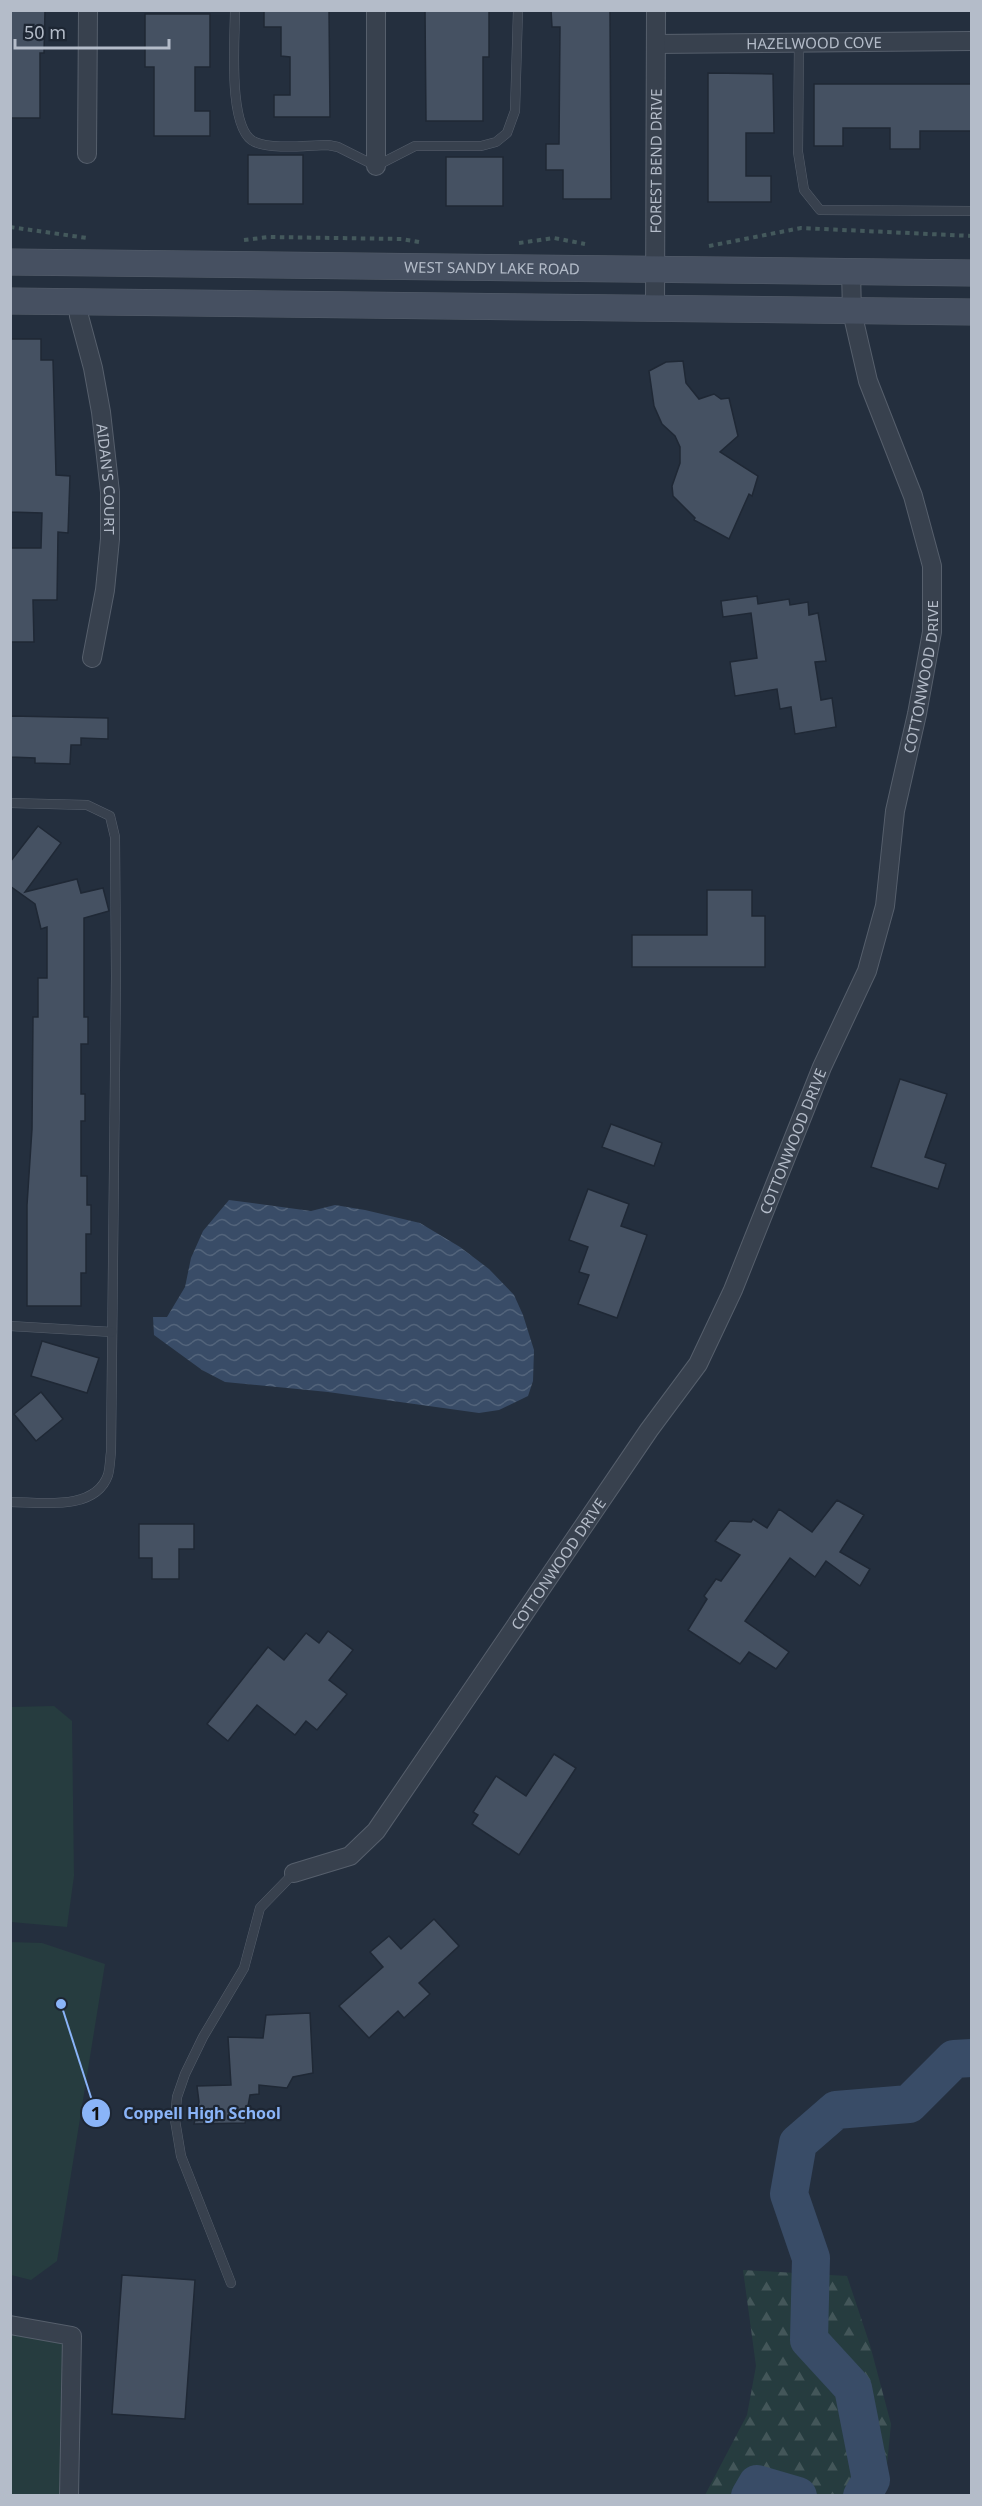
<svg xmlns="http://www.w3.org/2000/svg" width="982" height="2506" font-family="'Noto Sans',sans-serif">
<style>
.grass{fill:#263c3f}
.forest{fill:url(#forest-firs)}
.water{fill:url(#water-waves)}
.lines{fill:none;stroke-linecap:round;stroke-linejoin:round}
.river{stroke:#394c67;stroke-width:38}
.building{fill:#455162;stroke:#1f2835;stroke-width:1.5}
.lane-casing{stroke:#565f6c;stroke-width:10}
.street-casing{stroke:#565f6c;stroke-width:20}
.secondary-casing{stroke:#565f6c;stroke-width:27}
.path{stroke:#44595c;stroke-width:4;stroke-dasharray:4.5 4.5;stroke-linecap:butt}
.lane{stroke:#38414e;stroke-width:9}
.street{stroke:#38414e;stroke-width:18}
.secondary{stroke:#465061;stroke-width:26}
.labels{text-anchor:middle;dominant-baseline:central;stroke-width:4.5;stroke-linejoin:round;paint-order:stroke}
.street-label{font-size:15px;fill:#b4bcc9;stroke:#1d2633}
.leader{fill:none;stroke:#8ab4f8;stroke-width:2}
.callout-dot{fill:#8ab4f8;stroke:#1d2633;stroke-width:2}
.mark-label{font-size:18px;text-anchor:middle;font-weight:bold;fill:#111}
.callout-label{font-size:16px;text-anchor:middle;font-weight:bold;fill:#8ab4f8;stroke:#1d2633;stroke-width:4.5;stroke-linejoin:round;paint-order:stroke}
</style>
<defs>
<pattern id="forest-firs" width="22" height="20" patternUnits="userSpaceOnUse" patternTransform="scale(1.5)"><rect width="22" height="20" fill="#263c3f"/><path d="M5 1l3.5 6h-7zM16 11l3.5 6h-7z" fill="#435659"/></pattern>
<pattern id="water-waves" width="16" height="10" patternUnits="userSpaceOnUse" patternTransform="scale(1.5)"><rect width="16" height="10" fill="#394c67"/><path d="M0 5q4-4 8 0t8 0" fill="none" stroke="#53647b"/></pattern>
</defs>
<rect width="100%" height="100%" fill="#242f3e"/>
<g class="grass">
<polygon points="54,1706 72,1721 74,1876 67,1927 11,1922 11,1707"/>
<polygon points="10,1942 42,1943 105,1964 57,2261 31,2280 11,2275"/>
<polygon points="11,2330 64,2331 62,2495 11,2496"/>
</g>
<polygon class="forest" points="743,2270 847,2276 870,2345 891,2424 884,2495 705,2495 747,2415 756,2366"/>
<polygon class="water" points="229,1200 311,1211 335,1205 365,1210 420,1223 460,1247 489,1269 514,1295 523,1315 534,1350 533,1381 528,1396 499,1410 479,1413 328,1392 225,1382 202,1370 154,1335 153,1317 167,1317 185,1287 191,1258 203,1231"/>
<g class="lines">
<g class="river">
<polyline points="750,2496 757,2484 798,2496"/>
<polyline points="862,2496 871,2480 853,2388 809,2340 811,2258 789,2194 798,2143 836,2110 909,2104 954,2059 972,2058"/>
</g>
</g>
<g class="building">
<polygon points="10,10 45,10 44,53 40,53 40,118 10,118"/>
<polygon points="264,10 329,10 330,117 274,117 274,95 290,95 290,57 281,56 281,27 264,27"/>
<polygon points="425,10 489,10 489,57 483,57 483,121 426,121"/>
<polygon points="551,10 610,10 611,199 563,199 563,170 546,170 546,144 559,144 560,27 552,27"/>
<polygon points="145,14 210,14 210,67 195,67 195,111 210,111 210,136 154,136 154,67 145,67"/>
<polygon points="708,73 773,74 774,133 746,133 746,176 771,176 771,202 708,202"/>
<polygon points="814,84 972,84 972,131 920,131 920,149 890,149 890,128 843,128 843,146 814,146"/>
<rect x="248" y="155" width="55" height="49"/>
<rect x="446" y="157" width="57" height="49"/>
<polygon points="10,339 41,339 41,360 53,360 56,475 70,476 68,533 58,532 57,600 33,600 34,642 10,642 10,548 41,548 42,513 10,512"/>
<polygon points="683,361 686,383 699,399 714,394 721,399 729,398 738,436 720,452 758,476 752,496 749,494 729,539 694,520 695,518 673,496 672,486 680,463 680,447 675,436 662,424 654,406 649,371 666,362"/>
<polygon points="757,596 758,604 789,599 790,605 808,602 809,615 818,613 826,661 815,662 821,700 832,698 836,727 795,734 791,707 780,709 777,689 735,696 730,662 757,658 751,613 723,617 721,601"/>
<polygon points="10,716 108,718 108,739 81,738 81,745 71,745 70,764 35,763 35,758 10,757"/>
<polygon points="38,826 61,843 25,892 77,879 81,893 103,888 109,911 84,918 84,1017 88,1017 88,1044 81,1044 81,1094 85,1094 85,1121 81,1121 81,1176 87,1176 87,1205 91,1205 91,1234 86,1234 86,1273 81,1273 81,1306 27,1306 27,1205 32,1129 33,1017 38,1017 38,978 47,978 47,927 41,929 35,904 10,886 10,862"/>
<polygon points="707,890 752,890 752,916 765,916 765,967 632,967 632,935 707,935"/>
<polygon points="900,1079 947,1094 925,1157 946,1164 938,1189 871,1167"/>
<polygon points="611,1124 662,1143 654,1166 602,1147"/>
<polygon points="588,1189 629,1204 621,1226 647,1235 617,1318 578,1304 589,1275 579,1272 588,1247 569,1240"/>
<polygon points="42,1341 99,1358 87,1393 31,1376"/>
<polygon points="41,1392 63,1419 36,1441 14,1414"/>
<polygon points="837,1500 864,1515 840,1552 870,1569 860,1586 826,1561 815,1577 790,1558 745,1621 789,1652 776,1669 749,1652 740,1664 688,1630 707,1599 704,1596 716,1579 721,1581 740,1555 715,1541 730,1521 751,1522 753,1519 767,1528 779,1509 812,1532"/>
<polygon points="139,1524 194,1524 194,1549 179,1549 179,1579 152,1579 152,1558 139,1558"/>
<polygon points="328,1631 353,1650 329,1680 347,1694 317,1730 306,1721 295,1735 257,1705 228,1741 207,1724 268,1647 284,1660 306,1633 319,1643"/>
<polygon points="554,1754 576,1768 519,1855 472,1824 478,1815 473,1812 496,1776 526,1796"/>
<polygon points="434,1919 459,1946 419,1983 430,1994 404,2018 398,2011 369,2038 339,2006 383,1967 370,1952 389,1936 401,1949"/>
<polygon points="310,2013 313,2073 293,2077 287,2088 259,2085 259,2094 250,2095 245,2123 194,2124 199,2102 197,2086 231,2085 228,2037 263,2038 266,2015"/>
<polygon points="122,2275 195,2280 185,2419 112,2414"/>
</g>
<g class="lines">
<g class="lane-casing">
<g id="lane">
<path d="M235,10C235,37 227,131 255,142C272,150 309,145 328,145L338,147L376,166L415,146H481L496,142L507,133L515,111L518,10"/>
<polyline points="799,43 798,152 804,190 820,210 972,211"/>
<path d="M10,803L87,805L110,816L115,837L116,976L111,1452C110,1459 110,1468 108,1475C95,1512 40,1502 10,1502"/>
<polyline points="10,1326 112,1332"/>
<polyline points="231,2283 181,2156 175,2120 177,2097 185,2074 203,2037 244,1968 260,1908 294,1873"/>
</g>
</g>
<g class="street-casing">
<g id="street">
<path id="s1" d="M656,44L972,41"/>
<polyline points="87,154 88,10"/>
<polyline points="376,166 376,10"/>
<path id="s2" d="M78,302L79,316L93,368L101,412L110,492V539L105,590L92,658"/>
<path id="s3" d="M655,309L656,10"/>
<path id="s4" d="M294,1873L350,1856L376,1831L649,1430L698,1364L733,1290L822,1067L867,971L885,906L895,811L917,714L932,632V566L913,496L868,381L852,312L851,271"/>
<polyline points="10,2325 72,2336 69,2496"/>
</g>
</g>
<g class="secondary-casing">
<g id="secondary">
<path id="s5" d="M10,262L972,273"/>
<polyline points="10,301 972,312"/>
</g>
</g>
<g class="path">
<polyline points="10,227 87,238"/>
<polyline points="244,240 269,237 402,239 419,242"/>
<polyline points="519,243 554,238 585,244"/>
<polyline points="709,246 801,228 972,236"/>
</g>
<use href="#lane" class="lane"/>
<use href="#street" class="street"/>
<use href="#secondary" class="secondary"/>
</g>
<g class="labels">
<g class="street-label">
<text stroke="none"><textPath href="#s1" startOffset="158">HAZELWOOD COVE</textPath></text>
<text stroke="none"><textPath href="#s3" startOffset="148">FOREST BEND DRIVE</textPath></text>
<text stroke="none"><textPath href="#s5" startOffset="482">WEST SANDY LAKE ROAD</textPath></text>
<text stroke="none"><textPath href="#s2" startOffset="180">AIDAN'S COURT</textPath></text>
<text stroke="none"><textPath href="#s4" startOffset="1390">COTTONWOOD DRIVE</textPath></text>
<text stroke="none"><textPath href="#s4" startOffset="904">COTTONWOOD DRIVE</textPath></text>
<text stroke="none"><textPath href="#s4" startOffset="418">COTTONWOOD DRIVE</textPath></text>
</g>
</g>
<path class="leader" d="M61 2004L96 2113"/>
<g class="callout-dot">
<circle cx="61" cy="2004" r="6"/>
<circle cx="96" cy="2113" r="15"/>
</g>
<g class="mark-label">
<text x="96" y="2120">1</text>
</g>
<g class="callout-label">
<text x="202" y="2119">Coppell High School</text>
</g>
<rect width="982" height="2506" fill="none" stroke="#b4bcc9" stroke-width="24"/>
<path d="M15 39v9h154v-9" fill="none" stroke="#b4bcc9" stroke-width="3"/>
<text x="24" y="39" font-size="18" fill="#b4bcc9" stroke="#1d2633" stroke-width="4.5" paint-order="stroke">50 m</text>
</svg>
